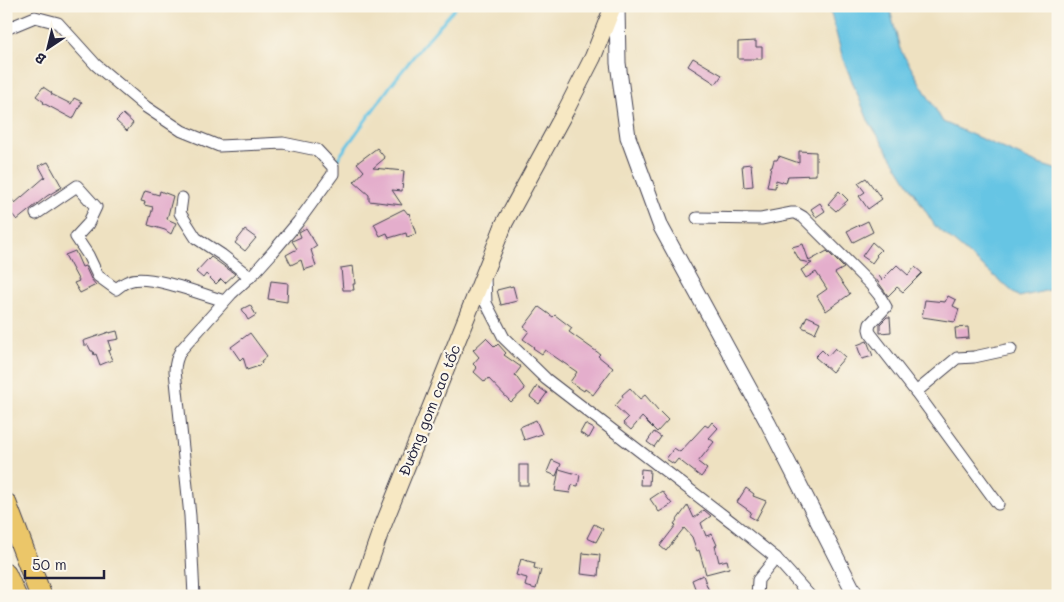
<svg xmlns="http://www.w3.org/2000/svg" width="1064" height="602" font-family="Mali,sans-serif">
<style>
.water{fill:#66c5e4;stroke:#447490}
.lines{fill:none;stroke-linecap:round;stroke-linejoin:round}
.stream{stroke:#66c5e4;stroke-width:3}
.building{fill:#e4aecc}
.minor-casing{stroke:#413f4f;stroke-width:13}
.tertiary-casing{stroke:#413f4f;stroke-width:17}
.secondary-casing{stroke:#413f4f;stroke-width:18}
.trunk-casing{stroke:#413f4f;stroke-width:22}
.motorway-casing{stroke:#413f4f;stroke-width:23}
.minor{stroke:#fff;stroke-width:11}
.tertiary{stroke:#fff;stroke-width:15}
.secondary{stroke:#f7e8c3;stroke-width:16}
.trunk{stroke:#ebc669;stroke-width:20}
.motorway{stroke:#ebc669;stroke-width:21}
.labels{text-anchor:middle;dominant-baseline:central;stroke-width:4.5;stroke-linejoin:round;paint-order:stroke}
.street-label{font-size:15px;fill:#22223b;stroke:#fbf7ec}
</style>
<rect width="100%" height="100%" fill="#fbf7ec"/>
<filter id="ink" filterUnits="userSpaceOnUse"><feTurbulence type="fractalNoise" baseFrequency=".02" numOctaves="2"/><feDisplacementMap in="SourceGraphic" scale="10" xChannelSelector="R" yChannelSelector="G"/><feConvolveMatrix kernelMatrix="1 2 1 2 8 2 1 2 1" color-interpolation-filters="sRGB"/></filter>
<filter id="wash" filterUnits="userSpaceOnUse"><feTurbulence type="fractalNoise" baseFrequency=".0096" numOctaves="4" result="noise"/><feDisplacementMap in="SourceGraphic" scale="20" xChannelSelector="R" yChannelSelector="G"/><feGaussianBlur stdDeviation="1.12" result="paint"/><feColorMatrix in="noise" values="0 0 0 0 0 0 0 0 0 0 0 0 0 0 0 0 0 1.4 0 .05"/><feComposite in="paint" operator="in"/></filter>
<g filter="url(#wash)">
<rect width="100%" height="100%" fill="#eee1c1"/>
<polygon class="water" points="829,6 889,6 900,49 943,122 1039,164 1058,170 1058,288 1019,297 935,226 868,120 843,59"/>
<g class="lines">
<polyline class="stream" points="334,164 391,85 421,47 457,6"/>
</g>
<g id="blocks">
<g class="building">
<polygon points="756,41 756,47 762,47 762,59 738,59 738,42"/>
<polygon points="693,58 722,75 716,84 688,66"/>
<polygon points="43,87 52,93 51,94 71,104 74,98 82,102 73,119 43,103 44,102 36,96"/>
<polygon points="123,114 133,123 127,131 116,121"/>
<polygon points="377,148 385,158 373,168 404,171 402,191 392,190 402,205 369,201 369,195 354,182 364,171 357,163"/>
<polygon points="799,151 816,152 816,175 788,176 786,183 776,180 775,188 767,187 771,167 772,167 774,160 777,160 779,156 799,163"/>
<polygon points="48,162 62,187 47,196 17,220 6,207 6,193 15,203 45,177 39,166"/>
<polygon points="751,164 753,186 744,187 742,165"/>
<polygon points="866,178 882,199 868,209 859,196 865,192 858,183"/>
<polygon points="145,191 159,195 160,191 173,196 167,219 176,223 171,234 165,230 148,225 153,207 144,205 145,202 141,201"/>
<polygon points="839,191 848,200 836,211 828,204"/>
<polygon points="820,203 825,211 816,217 811,209"/>
<polygon points="404,209 408,214 409,213 416,234 407,237 406,233 389,238 387,233 380,236 374,224"/>
<polygon points="868,221 873,232 853,242 847,231"/>
<polygon points="306,228 317,246 311,250 316,266 304,270 301,260 291,265 286,255 297,249 292,241 301,237 299,232"/>
<polygon points="245,230 256,238 245,251 235,243"/>
<polygon points="872,242 881,250 876,255 877,256 872,263 862,256"/>
<polygon points="803,244 809,261 827,251 844,268 835,273 850,294 826,311 817,296 827,289 816,272 806,278 801,270 812,263 800,261 792,247"/>
<polygon points="75,251 82,267 85,266 91,279 96,285 80,293 74,283 79,281 65,255"/>
<polygon points="211,257 235,274 225,283 221,279 216,284 206,274 203,278 196,272 208,259 208,260"/>
<polygon points="897,265 908,275 915,267 922,273 903,292 897,287 888,296 876,279 879,276 882,280"/>
<polygon points="353,266 355,284 353,284 354,290 343,290 341,268"/>
<polygon points="271,281 288,283 287,302 268,299"/>
<polygon points="513,286 517,301 501,305 497,290"/>
<polygon points="948,296 956,300 953,306 959,309 955,322 922,317 925,300 945,302"/>
<polygon points="250,305 256,315 248,320 242,309"/>
<polygon points="539,307 553,317 555,315 572,328 569,332 600,354 598,356 613,368 593,395 585,389 584,391 570,382 577,372 545,350 542,354 533,348 534,347 523,339 529,331 524,327"/>
<polygon points="807,316 820,322 815,333 802,327"/>
<polygon points="887,317 890,317 891,332 880,333 880,324"/>
<polygon points="968,327 969,338 956,339 955,328"/>
<polygon points="117,331 119,339 108,341 111,350 108,351 112,360 100,365 96,354 94,355 93,351 91,351 88,345 84,345 83,341 109,332 109,333"/>
<polygon points="250,333 267,356 261,361 262,363 259,366 247,370 243,357 240,360 231,347"/>
<polygon points="486,338 495,347 498,344 506,353 504,355 521,367 515,375 525,389 511,402 488,378 485,382 474,372 477,368 473,364 479,357 473,350"/>
<polygon points="867,341 873,356 862,359 857,345"/>
<polygon points="835,348 845,357 832,372 815,357 822,350 828,356"/>
<polygon points="537,386 547,393 539,404 530,397"/>
<polygon points="630,388 640,399 645,395 658,410 668,420 657,432 642,417 631,430 623,423 628,418 615,406 623,397 622,395"/>
<polygon points="536,420 542,434 524,440 520,427"/>
<polygon points="712,422 718,428 709,438 714,442 698,462 707,469 701,477 678,459 674,464 666,459 674,448 680,452 705,425 708,427"/>
<polygon points="585,424 594,429 589,438 580,433"/>
<polygon points="654,432 661,437 654,447 647,442"/>
<polygon points="552,460 561,464 556,476 547,472"/>
<rect x="519" y="465" width="9" height="20"/>
<polygon points="559,469 580,475 578,486 572,485 570,493 555,491"/>
<polygon points="641,469 650,470 649,485 640,485"/>
<polygon points="746,488 754,494 753,496 766,501 756,520 749,516 751,512 737,502"/>
<polygon points="662,491 672,504 659,512 650,499"/>
<polygon points="688,505 694,518 704,510 711,516 701,523 706,536 712,534 717,545 715,546 719,562 727,560 729,568 706,574 699,550 697,551 692,537 684,528 666,551 660,546 676,525 674,524"/>
<polygon points="594,524 603,529 596,542 587,538"/>
<polygon points="583,553 600,555 598,576 581,574"/>
<polygon points="521,559 535,563 534,568 541,570 536,589 525,586 527,578 516,575"/>
<polygon points="703,575 707,586 711,596 698,596 692,580"/>
</g>
</g>
</g>
<g filter="url(#ink)">
<use href="#blocks" fill-opacity="0" stroke="#413f4f" stroke-width="1"/>
<g class="lines">
<g class="minor-casing">
<g id="minor">
<path d="M6,29L35,17L58,23L96,65L146,107L182,131L219,146L283,143L317,150L333,167V174L298,222L272,253L255,272L231,294L181,350C177,357 175,362 175,371L190,516L194,596"/>
<polyline points="182,198 180,213 196,238 222,255 250,277"/>
<path d="M36,214L77,186L96,207L88,224L76,237L88,255L98,276L116,289C120,286 125,282 129,281C148,273 204,295 224,301"/>
<polyline points="697,218 761,219 792,213 796,213 803,217 870,284 879,295 886,307 870,324 869,329 870,333 916,392 998,504"/>
<polyline points="485,277 486,303 504,338 546,379 733,523 776,558 810,596"/>
<polyline points="916,392 957,358 974,357 1011,349"/>
<polyline points="757,596 758,580 776,558"/>
</g>
</g>
<g class="tertiary-casing">
<polyline id="tertiary" points="617,6 618,63 628,137 661,227 768,423 856,596"/>
</g>
<g class="secondary-casing">
<g id="secondary">
<polyline points="500,235 504,224 566,110 593,57 613,6"/>
<polyline points="358,596 380,533 504,224"/>
</g>
</g>
<g class="trunk-casing">
<polyline id="trunk" points="6,574 16,596"/>
</g>
<g class="motorway-casing">
<polyline id="motorway" points="6,504 41,596"/>
</g>
<use href="#minor" class="minor"/>
<use href="#tertiary" class="tertiary"/>
<use href="#secondary" class="secondary"/>
<use href="#trunk" class="trunk"/>
<use href="#motorway" class="motorway"/>
</g>
</g>
<g class="labels">
<g class="street-label">
<text transform="translate(429 410) rotate(-68)">Đường gom cao tốc</text>
</g>
</g>
<rect width="1064" height="602" fill="none" stroke="#fbf7ec" stroke-width="25"/>
<g transform="translate(48 48) rotate(215)" stroke="#fbf7ec" stroke-width="4" paint-order="stroke">
<path d="M0-4L9 19L0 12L-9 19Z" fill="#22223b"/>
<text y="-8" font-size="14" font-weight="bold" text-anchor="middle" fill="#22223b">B</text>
</g>
<path d="M25 570v8h79v-8" fill="none" stroke="#22223b" stroke-width="2.5"/>
<text x="32" y="570" font-size="15" fill="#22223b" stroke="#fbf7ec" stroke-width="4" paint-order="stroke">50 m</text>
</svg>
